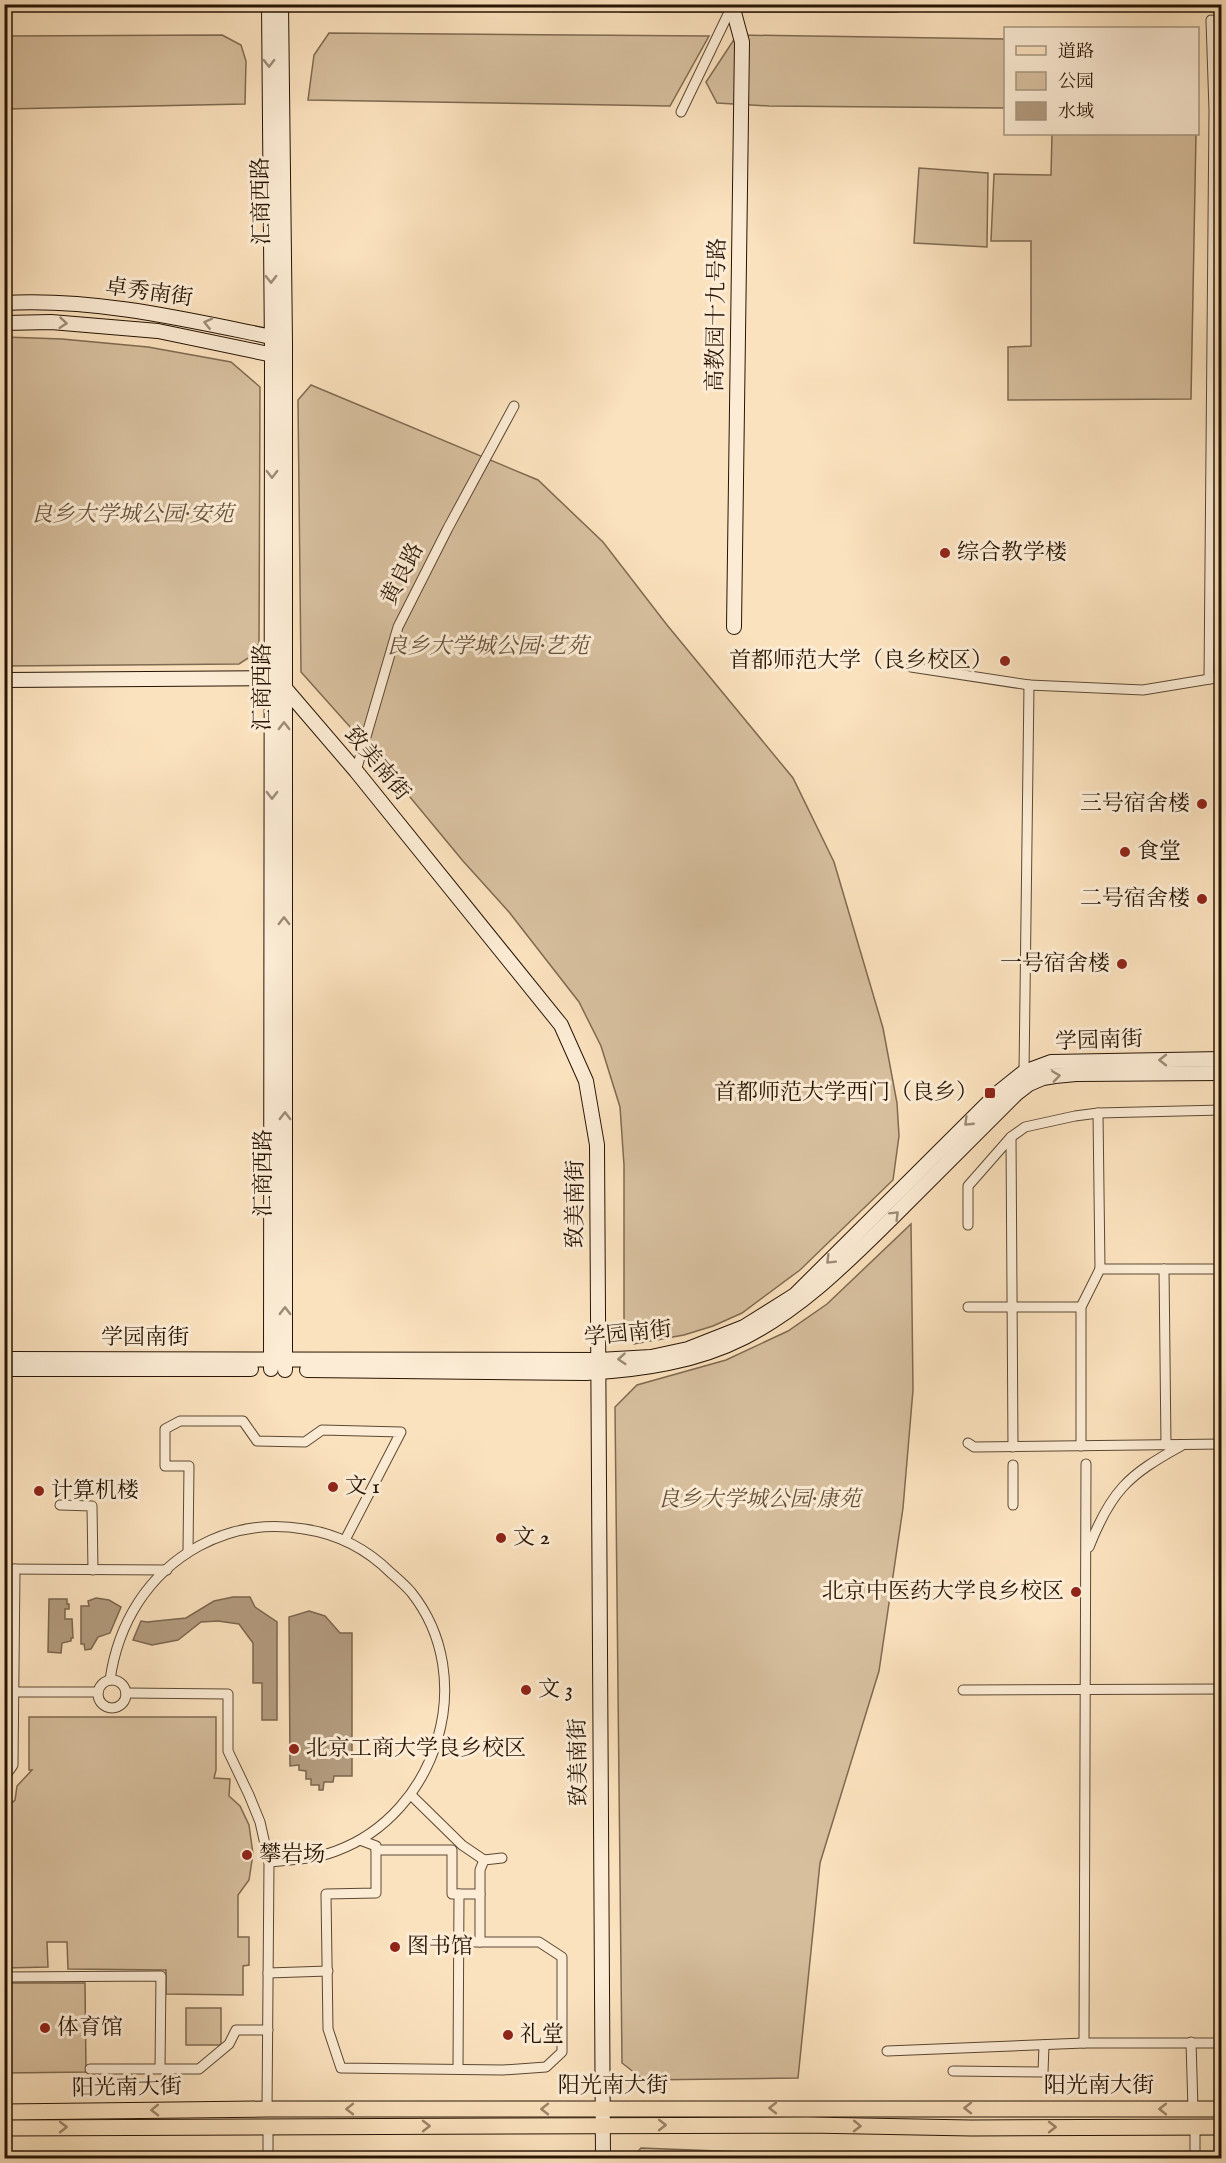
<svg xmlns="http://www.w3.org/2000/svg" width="1226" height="2163" font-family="'IM FELL English','Noto Serif SC',serif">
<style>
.green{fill:#d7bf9e;stroke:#7f6a51;stroke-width:1.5}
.water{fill:#b39c7f;stroke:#7b664e;stroke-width:1.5}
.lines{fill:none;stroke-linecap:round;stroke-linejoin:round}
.street-casing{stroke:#5c4832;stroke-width:11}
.secondary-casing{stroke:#271404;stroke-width:16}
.primary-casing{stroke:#271404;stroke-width:17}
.street{stroke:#fcecd5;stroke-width:9}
.secondary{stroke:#fcecd5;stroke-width:14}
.primary{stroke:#fbe2be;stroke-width:15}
.oneway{stroke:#9c8b77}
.oneway2{stroke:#9c856a}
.poi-dot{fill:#8f2418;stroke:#fcecd5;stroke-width:2}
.labels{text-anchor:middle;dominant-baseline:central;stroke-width:6;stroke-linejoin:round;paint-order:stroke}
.street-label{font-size:22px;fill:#271404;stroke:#fcecd5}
.park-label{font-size:22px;font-style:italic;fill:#65503a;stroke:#fcecd5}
.poi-label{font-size:22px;fill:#271404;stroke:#fcecd5;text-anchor:start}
</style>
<rect width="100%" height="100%" fill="#fbe2be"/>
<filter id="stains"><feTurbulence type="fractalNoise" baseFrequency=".00333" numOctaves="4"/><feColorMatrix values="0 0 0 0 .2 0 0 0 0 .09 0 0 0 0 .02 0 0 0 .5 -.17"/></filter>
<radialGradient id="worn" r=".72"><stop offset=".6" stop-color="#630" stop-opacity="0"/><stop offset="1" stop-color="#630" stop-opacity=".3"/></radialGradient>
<g class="green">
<polygon points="329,33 709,36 670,106 308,100 314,55"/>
<polygon points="222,35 241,45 246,61 245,104 5,109 5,36"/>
<polygon points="737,35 1005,39 1005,108 769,106 717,103 706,82"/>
<polygon points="1052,134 1196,134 1191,399 1008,400 1008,347 1031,346 1031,241 991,241 994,174 1051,175"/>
<polygon points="919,168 988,173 987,247 914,243"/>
<polygon points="5,337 62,339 148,347 231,362 260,387 259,643 253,655 239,664 5,666"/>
<polygon points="311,385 538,480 603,542 667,625 793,778 834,862 883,1028 897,1103 899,1136 893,1180 800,1270 742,1313 713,1326 684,1335 634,1344 624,1329 624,1165 620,1107 601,1046 579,1002 509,912 463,861 376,756 301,672 298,400"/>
<polygon points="911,1224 913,1390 903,1508 879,1671 820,1863 798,2078 644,2080 622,2063 615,1407 637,1385 726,1360 788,1331 827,1304"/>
<polygon points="29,1717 216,1717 216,1770 214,1778 230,1779 229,1796 240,1806 249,1825 253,1854 249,1880 238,1895 238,1937 249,1937 249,1965 243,1966 243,1995 166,1994 166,1970 68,1969 67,1942 47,1942 48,1967 5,1968 5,1809 15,1800 17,1786 32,1770 29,1770"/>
<polygon points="4,1983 85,1983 86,2072 5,2073"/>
<rect x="186" y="2008" width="35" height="37"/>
<polygon points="641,2148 794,2154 794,2158 632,2158"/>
</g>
<g class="water">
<polygon points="233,1597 250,1597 255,1607 277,1622 277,1720 262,1720 262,1683 253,1683 253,1643 239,1624 218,1621 201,1622 178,1640 152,1645 133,1640 141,1621 147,1622 186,1618 214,1601"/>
<polygon points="96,1598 109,1600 121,1607 110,1633 98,1637 91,1649 85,1650 84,1644 81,1644 81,1606 89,1606 88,1601"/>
<polygon points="49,1599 67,1599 67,1604 69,1604 69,1609 65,1609 65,1619 72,1619 73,1638 71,1638 71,1641 62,1643 61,1653 48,1652"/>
<polygon points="309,1611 325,1616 340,1633 352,1633 352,1776 334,1776 333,1782 324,1782 323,1790 319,1790 319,1785 311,1785 311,1779 306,1779 306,1771 299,1770 299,1765 290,1766 289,1617"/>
</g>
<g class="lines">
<g class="street-casing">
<g id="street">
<polyline points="681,112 732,6"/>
<polyline points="911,667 1029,685"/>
<polyline points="1209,679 1214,110 1211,20"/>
<polyline points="356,771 398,627 448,528 514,406"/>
<polyline points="1026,1076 1024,1072 1029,685 1143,690 1222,677"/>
<polyline points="1098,1113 1100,1269"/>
<polyline points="1011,1137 1013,1447"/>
<polyline points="968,1225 968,1186 1011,1137 1025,1127 1075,1116 1098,1113 1222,1110"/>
<polyline points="1164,1269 1166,1445"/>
<polyline points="968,1307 1081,1307"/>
<polyline points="968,1443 974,1447 1222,1444"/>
<polyline points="1081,1446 1081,1307 1100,1269 1222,1269"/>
<polyline points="1013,1465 1013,1505"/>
<polyline points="60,1505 92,1506 93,1570"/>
<path d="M1089,1547C1111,1491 1128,1475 1181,1446"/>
<polyline points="188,1552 189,1466 165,1466 165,1429 180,1421 243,1421 257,1441 305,1442 322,1430 401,1432 345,1540"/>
<polyline points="4,1569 167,1570"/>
<circle cx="112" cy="1694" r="14"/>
<path d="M110,1680C118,1623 148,1574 199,1546C232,1528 268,1523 304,1529C338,1534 367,1549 391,1573C398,1579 405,1585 411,1592C480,1678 437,1814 336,1851C315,1859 292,1860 269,1862"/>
<polyline points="963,1690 1222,1689"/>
<polyline points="4,1692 98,1692"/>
<polyline points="126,1693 228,1694 228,1751 249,1795 260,1822 269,1862 267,2109"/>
<polyline points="4,1778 13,1765 15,1569"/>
<polyline points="411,1795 462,1845 484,1860 502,1858"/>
<polyline points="360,1840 376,1846 376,1893 326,1894 328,2029 341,2068 503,2070 546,2067 562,2052 562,1957 539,1942 458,1942"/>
<polyline points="376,1850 452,1850 452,1894 480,1894"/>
<polyline points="480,1942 480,1870 484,1860"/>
<polyline points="268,1973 328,1971"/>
<polyline points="4,1977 161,1976 160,2068"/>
<polyline points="1191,2042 1193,2109"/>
<polyline points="1084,2043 1086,1464"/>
<polyline points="887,2051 1084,2043 1222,2043"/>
<polyline points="90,2069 199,2069 229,2044 236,2030 268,2030"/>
<polyline points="458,2069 459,1894"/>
<polyline points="953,2071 1043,2072 1044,2045"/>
<polyline points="268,2127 268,2158"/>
<polyline points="1195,2158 1195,2127"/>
</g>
</g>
<g class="secondary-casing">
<g id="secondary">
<polyline points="269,4 272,354 271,1369"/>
<polyline points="281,4 285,343 285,1370"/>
<polyline points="732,5 742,42 734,627"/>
<path d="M4,303C95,298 184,319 272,337L280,341"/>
<polyline points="4,323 51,322 158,331 278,356"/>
<polyline points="4,680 273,678 284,687 356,771 561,1025 586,1081 597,1145 603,2158"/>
<polyline points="4,1359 599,1360 651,1357 688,1349 744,1327 795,1295 999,1092 1024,1072 1051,1062 1222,1059"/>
<polyline points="4,1369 251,1369"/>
<path d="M307,1370L586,1373C641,1370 696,1362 745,1337C802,1308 845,1264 890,1220C932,1178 974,1136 1016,1094L1029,1084L1043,1078L1055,1076L1076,1074L1222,1073"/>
</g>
</g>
<g class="primary-casing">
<g id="primary">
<polyline points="622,4 898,4"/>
<polyline points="4,2112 267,2109 1222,2109"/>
<polyline points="4,2128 808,2125 971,2128 1222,2127"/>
</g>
</g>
<use href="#street" class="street"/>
<use href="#secondary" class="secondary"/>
<use href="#primary" class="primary"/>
</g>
<defs><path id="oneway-chevron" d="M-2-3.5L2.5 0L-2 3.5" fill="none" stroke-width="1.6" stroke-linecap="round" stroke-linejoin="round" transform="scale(1.5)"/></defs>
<g class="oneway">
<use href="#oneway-chevron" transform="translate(269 63) rotate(90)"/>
<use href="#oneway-chevron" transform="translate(271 279) rotate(89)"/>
<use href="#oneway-chevron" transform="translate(63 323) rotate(5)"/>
<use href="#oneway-chevron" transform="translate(208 323) rotate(-167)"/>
<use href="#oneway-chevron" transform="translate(272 474) rotate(90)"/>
<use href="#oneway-chevron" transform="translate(284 726) rotate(-90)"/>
<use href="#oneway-chevron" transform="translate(272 795) rotate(90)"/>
<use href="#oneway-chevron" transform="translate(284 921) rotate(-90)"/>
<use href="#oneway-chevron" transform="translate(1163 1060) rotate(180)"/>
<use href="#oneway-chevron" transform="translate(1056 1076) rotate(-8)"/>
<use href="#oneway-chevron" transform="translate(285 1116) rotate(-90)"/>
<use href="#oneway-chevron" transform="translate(968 1122) rotate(136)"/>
<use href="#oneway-chevron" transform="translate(895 1215) rotate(-45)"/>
<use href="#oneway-chevron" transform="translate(830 1260) rotate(135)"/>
<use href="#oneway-chevron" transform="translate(285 1311) rotate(-90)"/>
<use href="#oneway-chevron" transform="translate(622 1359) rotate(176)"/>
</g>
<g class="oneway2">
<use href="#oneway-chevron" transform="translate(773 2108) rotate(180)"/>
<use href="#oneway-chevron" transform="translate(968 2108) rotate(-180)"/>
<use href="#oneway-chevron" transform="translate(350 2109) rotate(-180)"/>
<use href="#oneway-chevron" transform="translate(545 2109) rotate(-180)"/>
<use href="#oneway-chevron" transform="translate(1163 2109) rotate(180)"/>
<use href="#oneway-chevron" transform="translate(155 2110) rotate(179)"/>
<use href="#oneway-chevron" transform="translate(662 2125)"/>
<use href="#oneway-chevron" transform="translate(426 2126)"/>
<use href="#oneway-chevron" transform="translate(857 2126) rotate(1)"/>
<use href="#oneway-chevron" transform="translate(63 2127)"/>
<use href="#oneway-chevron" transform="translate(1052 2127)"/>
</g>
<g class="poi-dot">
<circle cx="945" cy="553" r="6"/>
<circle cx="1005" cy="661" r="6"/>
<circle cx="1202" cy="804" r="6"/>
<circle cx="1125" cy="852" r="6"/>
<circle cx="1202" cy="899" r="6"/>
<circle cx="1122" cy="964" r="6"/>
<rect x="984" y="1087" width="12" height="12" rx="3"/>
<circle cx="333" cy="1487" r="6"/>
<circle cx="39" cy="1491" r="6"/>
<circle cx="501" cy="1538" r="6"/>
<circle cx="1076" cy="1592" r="6"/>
<circle cx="526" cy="1690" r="6"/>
<circle cx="294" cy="1749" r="6"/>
<circle cx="247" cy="1855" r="6"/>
<circle cx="395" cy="1947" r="6"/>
<circle cx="45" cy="2028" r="6"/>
<circle cx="508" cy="2035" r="6"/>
</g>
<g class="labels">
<g class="street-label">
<text transform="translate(262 201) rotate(-91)">汇商西路</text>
<text transform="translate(149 293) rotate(8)">卓秀南街</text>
<text transform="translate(717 315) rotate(-89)">高教园十九号路</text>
<text transform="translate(403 574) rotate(-63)">黄良路</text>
<text transform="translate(263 687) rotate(-90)">汇商西路</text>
<text transform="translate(377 764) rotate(50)">致美南街</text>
<text transform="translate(1099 1041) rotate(-2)">学园南街</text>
<text transform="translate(264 1173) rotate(-90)">汇商西路</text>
<text transform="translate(576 1204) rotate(-90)">致美南街</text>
<text transform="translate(628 1334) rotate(-6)">学园南街</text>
<text x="145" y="1338">学园南街</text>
<text transform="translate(579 1762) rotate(-91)">致美南街</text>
<text x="613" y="2086">阳光南大街</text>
<text x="1099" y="2086">阳光南大街</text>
<text transform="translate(127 2088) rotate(-1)">阳光南大街</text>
</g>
<g class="park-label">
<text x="132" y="515">良乡大学城公园·安苑</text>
<text x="487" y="647">良乡大学城公园·艺苑</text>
<text x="759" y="1500">良乡大学城公园·康苑</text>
</g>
<g class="poi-label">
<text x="957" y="553">综合教学楼</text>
<text x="993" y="661" text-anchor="end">首都师范大学（良乡校区）</text>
<text x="1190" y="804" text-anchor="end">三号宿舍楼</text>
<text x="1137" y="852">食堂</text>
<text x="1190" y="899" text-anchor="end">二号宿舍楼</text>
<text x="1110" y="964" text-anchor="end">一号宿舍楼</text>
<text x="978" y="1093" text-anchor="end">首都师范大学西门（良乡）</text>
<text x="345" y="1487">文 1</text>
<text x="51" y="1491">计算机楼</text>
<text x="513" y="1538">文 2</text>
<text x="1064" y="1592" text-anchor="end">北京中医药大学良乡校区</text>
<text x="538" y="1690">文 3</text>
<text x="306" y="1749">北京工商大学良乡校区</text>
<text x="259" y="1855">攀岩场</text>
<text x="407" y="1947">图书馆</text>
<text x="57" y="2028">体育馆</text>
<text x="520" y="2035">礼堂</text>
</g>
</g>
<rect width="1226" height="2163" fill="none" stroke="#fbe2be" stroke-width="24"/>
<rect x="6" y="6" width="1214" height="2151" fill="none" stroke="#271404" stroke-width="3"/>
<rect x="12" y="12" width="1202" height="2139" fill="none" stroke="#271404" stroke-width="1.5"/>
<rect x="1004" y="27" width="195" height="108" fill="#fcecd5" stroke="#a79681" stroke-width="1.5"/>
<rect x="1016" y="46" width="30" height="9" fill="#fbe2be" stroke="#a79681" stroke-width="1.5"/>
<text x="1058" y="57" font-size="18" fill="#271404">道路</text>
<rect x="1016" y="72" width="30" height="18" fill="#d7bf9e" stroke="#a79681" stroke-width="1.5"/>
<text x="1058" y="87" font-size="18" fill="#271404">公园</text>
<rect x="1016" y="102" width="30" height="18" fill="#b39c7f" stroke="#a79681" stroke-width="1.5"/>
<text x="1058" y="117" font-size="18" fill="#271404">水域</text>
<rect width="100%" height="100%" filter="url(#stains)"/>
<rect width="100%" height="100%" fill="url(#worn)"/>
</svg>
